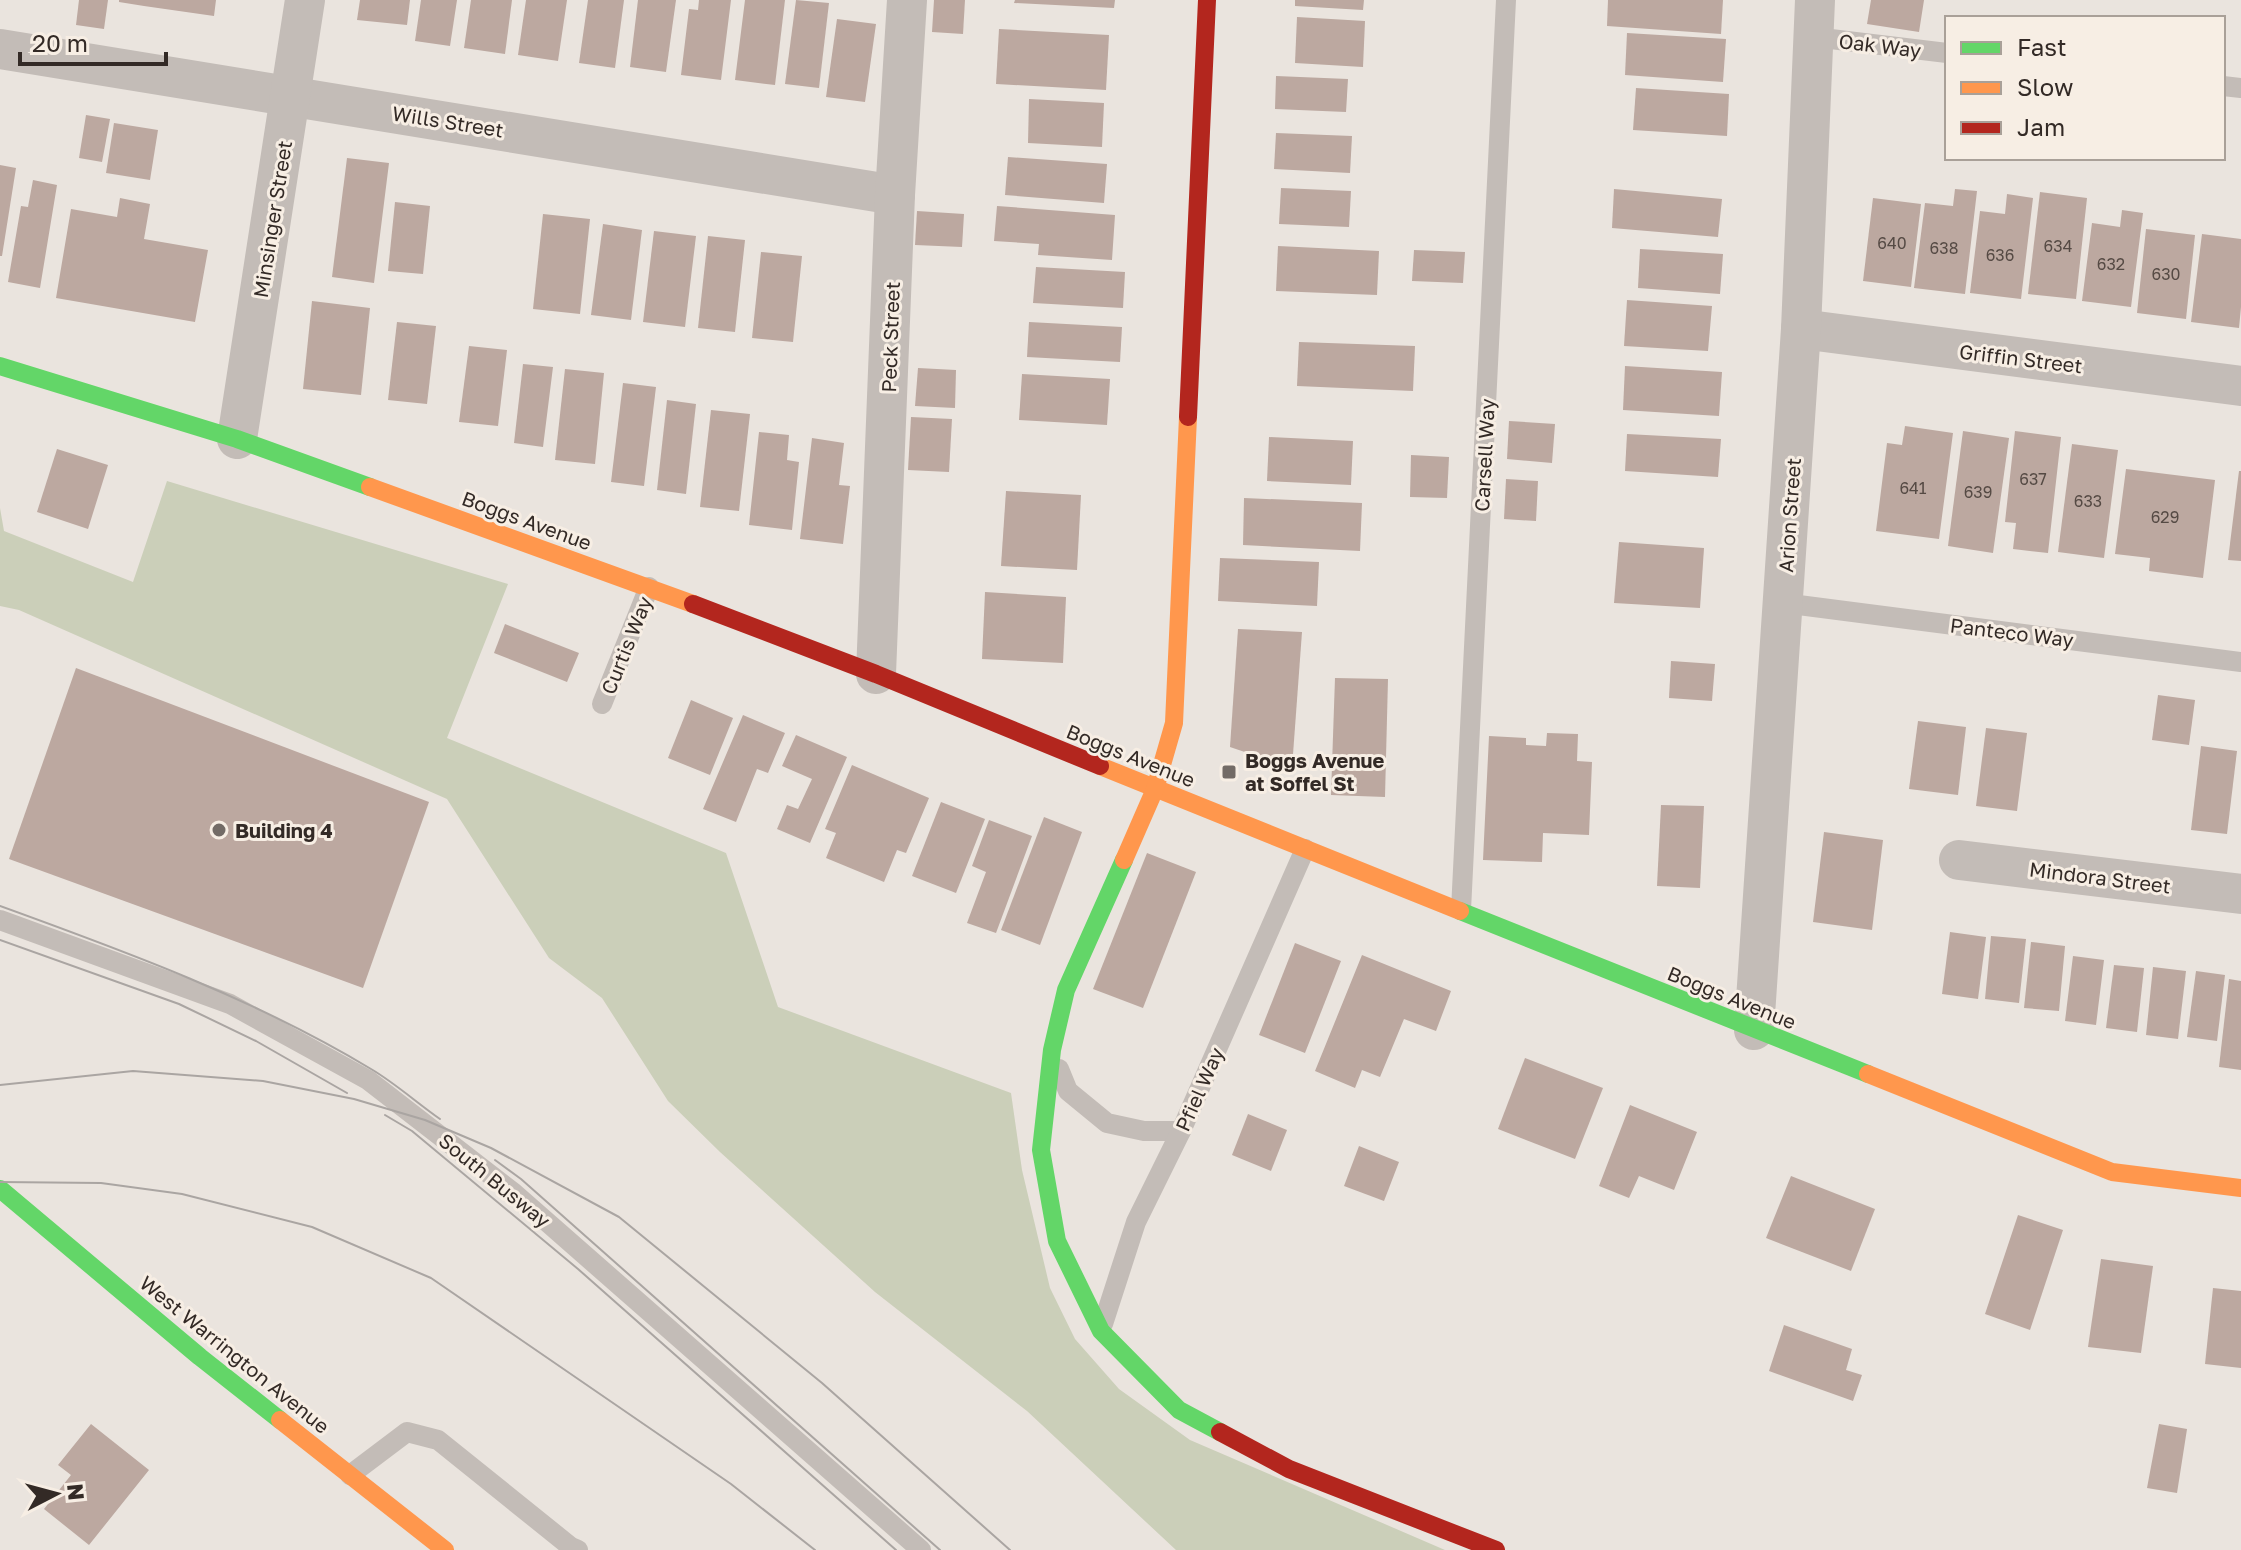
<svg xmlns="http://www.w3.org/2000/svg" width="2241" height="1550" font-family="'Golos Text',sans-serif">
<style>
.green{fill:#cbcfb9}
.building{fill:#bca8a0}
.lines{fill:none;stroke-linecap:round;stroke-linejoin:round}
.lane{stroke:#c3bcb7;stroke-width:20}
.street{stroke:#c3bcb7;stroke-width:40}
.fast{stroke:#63d668;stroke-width:18}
.slow{stroke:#ff974d;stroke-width:18}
.jam{stroke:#b3261e;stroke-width:18}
.tram{stroke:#aaa5a2;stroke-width:2}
.poi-dot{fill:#736b66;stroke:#f7eee4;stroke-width:3}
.labels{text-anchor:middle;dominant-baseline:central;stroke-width:6;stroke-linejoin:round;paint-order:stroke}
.number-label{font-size:16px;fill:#554a44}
.street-label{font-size:20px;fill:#332a26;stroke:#f7eee4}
.poi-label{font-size:20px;font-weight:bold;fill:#332a26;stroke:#f7eee4;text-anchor:start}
</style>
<rect width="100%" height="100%" fill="#eae4de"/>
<polygon class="green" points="167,481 508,584 447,738 726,853 778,1007 1011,1093 1022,1170 1050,1288 1075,1339 1119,1389 1190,1440 1445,1550 1176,1550 1027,1411 875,1292 720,1152 668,1101 602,998 549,958 447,799 19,610 0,606 0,508 4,531 133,582"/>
<g class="building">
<polygon points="79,0 108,0 104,29 76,25"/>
<polygon points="119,0 216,0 214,16 144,6 119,2"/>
<polygon points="360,0 410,0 407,25 357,20"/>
<polygon points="421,0 457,0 450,46 415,41"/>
<polygon points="471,0 512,0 505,54 464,48"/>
<polygon points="526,0 567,0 558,61 518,55"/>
<polygon points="588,0 624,0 615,68 579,63"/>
<polygon points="638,0 676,0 666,72 630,67"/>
<polygon points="699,0 731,0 721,80 681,75 689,9 698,10"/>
<polygon points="745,0 785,0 775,85 735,80"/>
<polygon points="796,0 829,3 819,88 785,84"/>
<polygon points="934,0 965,0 963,34 932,32"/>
<polygon points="1015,0 1115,0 1114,8 1014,3"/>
<polygon points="1295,0 1364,0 1363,10 1295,6"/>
<polygon points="1608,0 1723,0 1721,34 1607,26"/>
<polygon points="1871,0 1924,0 1919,32 1867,24"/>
<polygon points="1297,17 1365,21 1363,67 1295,63"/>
<polygon points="837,19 876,24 865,102 826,97"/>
<polygon points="999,29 1109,35 1106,90 996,84"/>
<polygon points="1627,33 1726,39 1723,82 1625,75"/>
<polygon points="1276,76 1348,79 1346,112 1275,109"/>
<polygon points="1636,88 1729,94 1727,136 1633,130"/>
<polygon points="1029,99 1104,103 1102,147 1028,143"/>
<polygon points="86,115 110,119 102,162 79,158"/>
<polygon points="114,123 158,130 150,180 106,173"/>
<polygon points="1276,133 1352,136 1350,173 1274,169"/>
<polygon points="1008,157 1107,164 1104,203 1005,195"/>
<polygon points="347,158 389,163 374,283 332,277"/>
<polygon points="0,165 16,168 2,256 0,256"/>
<polygon points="33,180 57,185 40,288 8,282 21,206 28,207"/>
<polygon points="1281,188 1351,191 1349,227 1279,224"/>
<polygon points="1614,189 1722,199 1718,237 1612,228"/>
<polygon points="1955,189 1977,191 1965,294 1914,288 1925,203 1953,206"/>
<polygon points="2040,192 2087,198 2076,299 2028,294"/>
<polygon points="2007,194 2033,198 2021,299 1970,293 1980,211 2005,214"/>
<polygon points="120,198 150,204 144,239 208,250 195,322 56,298 71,209 117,217"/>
<polygon points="1873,198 1921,204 1911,287 1863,281"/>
<polygon points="395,202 430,206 423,274 388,271"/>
<polygon points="997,206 1115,215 1112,260 1038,255 1039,244 994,241"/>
<polygon points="2122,210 2143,213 2131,307 2082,301 2092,223 2120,227"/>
<polygon points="917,211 964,214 962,247 915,245"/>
<polygon points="543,214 590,219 580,314 533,309"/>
<polygon points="603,224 642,230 631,320 591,315"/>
<polygon points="2146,229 2195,235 2186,319 2137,313"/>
<polygon points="654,231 696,236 685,327 643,322"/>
<polygon points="2202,234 2241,239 2241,307 2239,328 2191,322"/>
<polygon points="708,236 745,240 735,332 698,328"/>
<polygon points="1278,246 1379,251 1377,295 1276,291"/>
<polygon points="1640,249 1723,254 1720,294 1638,288"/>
<polygon points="1414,250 1465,252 1463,283 1412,281"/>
<polygon points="761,252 802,256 793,342 752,338"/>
<polygon points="1036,267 1125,272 1123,308 1033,303"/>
<polygon points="1627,300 1712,306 1708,351 1624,346"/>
<polygon points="312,301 370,308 361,395 303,389"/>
<polygon points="397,322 436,326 427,404 388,400"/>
<polygon points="1029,322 1122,327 1120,362 1027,357"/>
<polygon points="1299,342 1415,346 1413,391 1297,386"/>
<polygon points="469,346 507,350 498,426 459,422"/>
<polygon points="523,364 553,367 543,447 514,443"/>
<polygon points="1625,366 1722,372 1719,416 1623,410"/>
<polygon points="918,368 956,370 955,408 915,406"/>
<polygon points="565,369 604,373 595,464 555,460"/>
<polygon points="1022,374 1110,379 1107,425 1019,420"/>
<polygon points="623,383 656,387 644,486 611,482"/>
<polygon points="667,400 696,404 686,494 657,490"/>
<polygon points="711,410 750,414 739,511 700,507"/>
<polygon points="911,417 952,419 949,472 908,470"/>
<polygon points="1509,421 1555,424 1552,463 1507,459"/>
<polygon points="1905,426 1953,433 1939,539 1876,531 1887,443 1902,445"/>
<polygon points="1963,431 2009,438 1993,553 1948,546"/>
<polygon points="2015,431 2061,437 2048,553 2013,549 2016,523 2005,522"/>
<polygon points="759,432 789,435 787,460 799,462 792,530 749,525"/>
<polygon points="1627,434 1721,439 1718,477 1625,471"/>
<polygon points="1269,437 1353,441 1351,485 1267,481"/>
<polygon points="812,438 844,443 839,485 850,486 843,544 800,539"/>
<polygon points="2072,444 2118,450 2104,558 2058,552"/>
<polygon points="57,449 108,465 88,529 37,512"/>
<polygon points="1411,455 1449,457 1447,498 1410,497"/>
<polygon points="2126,469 2215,480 2203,578 2149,571 2150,558 2115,554"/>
<polygon points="2239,471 2241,471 2241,561 2228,560"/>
<polygon points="1506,479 1538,481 1536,521 1504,519"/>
<polygon points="1006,491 1081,495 1077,570 1001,566"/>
<polygon points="1244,498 1362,503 1360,551 1243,545"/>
<polygon points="1619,542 1704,548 1700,608 1614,603"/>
<polygon points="1220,558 1319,562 1317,606 1218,601"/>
<polygon points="985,592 1066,597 1063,663 982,659"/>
<polygon points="505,624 579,653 567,682 494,653"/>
<polygon points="1238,629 1302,632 1292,768 1230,747"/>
<polygon points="1671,661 1715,664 1712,701 1669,698"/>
<polygon points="76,668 429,802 363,988 9,859"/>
<polygon points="1335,678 1388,679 1385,797 1331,795"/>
<polygon points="2158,695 2195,700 2189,745 2152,740"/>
<polygon points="691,700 733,718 710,775 668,758"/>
<polygon points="743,715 785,733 768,773 757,769 736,822 703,809"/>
<polygon points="1918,721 1966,727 1958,795 1909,789"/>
<polygon points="1986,728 2027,733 2017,811 1976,806"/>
<polygon points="1547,733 1578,734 1577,761 1592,762 1589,835 1543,833 1542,862 1483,860 1489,736 1526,738 1526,745 1546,746"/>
<polygon points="796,735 847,757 810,843 777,829 787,805 798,809 812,779 782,766"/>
<polygon points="2201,746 2237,751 2227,834 2191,830"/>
<polygon points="852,765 929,798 906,853 897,850 884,882 826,858 836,833 825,829"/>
<polygon points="941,802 985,819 956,893 912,876"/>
<polygon points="1661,805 1704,806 1700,888 1657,886"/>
<polygon points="1044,817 1082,832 1040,945 1001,930"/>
<polygon points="989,820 1032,836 996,933 967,923 986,872 972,866"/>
<polygon points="1824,832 1883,840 1872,930 1813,922"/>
<polygon points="1147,853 1196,872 1143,1008 1093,989"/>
<polygon points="1950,932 1986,937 1978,999 1942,994"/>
<polygon points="1991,936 2026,939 2019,1003 1985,999"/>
<polygon points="2031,942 2065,946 2059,1011 2024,1008"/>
<polygon points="1295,943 1341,961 1305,1053 1259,1035"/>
<polygon points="1362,955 1451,991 1436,1031 1404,1019 1380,1077 1362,1070 1355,1088 1315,1071"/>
<polygon points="2073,956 2104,960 2096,1025 2065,1021"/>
<polygon points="2114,965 2144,968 2137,1032 2106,1028"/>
<polygon points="2153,967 2186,971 2178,1039 2146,1035"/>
<polygon points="2196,971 2225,975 2217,1041 2187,1037"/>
<polygon points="2229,979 2241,981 2241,1070 2219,1067"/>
<polygon points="1525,1058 1603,1088 1575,1159 1498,1129"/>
<polygon points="1630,1105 1697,1132 1674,1190 1639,1176 1629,1198 1599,1186"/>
<polygon points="1248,1114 1287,1130 1271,1171 1232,1155"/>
<polygon points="1359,1146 1399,1162 1384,1201 1344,1186"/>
<polygon points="1791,1176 1875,1209 1851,1271 1766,1238"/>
<polygon points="2018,1215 2063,1230 2030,1330 1985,1314"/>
<polygon points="2101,1259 2153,1266 2141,1353 2088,1347"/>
<polygon points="2213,1288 2241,1291 2241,1368 2205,1364"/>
<polygon points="1784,1325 1852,1349 1846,1370 1862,1375 1853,1401 1769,1371"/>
<polygon points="91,1424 149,1470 89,1545 44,1509 71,1475 58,1465"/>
<polygon points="2159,1424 2187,1429 2177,1493 2147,1488"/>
</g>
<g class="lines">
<g class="lane">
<polyline points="1814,37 1947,53"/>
<polyline points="2223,86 2241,88"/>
<polyline points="1783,603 2241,662"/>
<polyline points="602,704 649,587"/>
<polyline points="1461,910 1506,0"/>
<polyline points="0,920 230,1004 368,1080 514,1193 921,1550"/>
<polyline points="1059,1069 1068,1091 1107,1123 1144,1131 1181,1131"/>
<polyline points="1103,1324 1136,1222 1181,1131 1305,849"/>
<polyline points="350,1475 407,1432 438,1440 571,1547 578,1550"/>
</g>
<g class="street">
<polyline points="0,49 895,195"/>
<polyline points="1801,329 2241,386"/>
<polyline points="237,439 305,0"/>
<polyline points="876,674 895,195 907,0"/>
<polyline points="1959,860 2241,894"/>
<polyline points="1754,1030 1801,329 1815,0"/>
</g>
<g class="fast">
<polyline points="0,366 237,439 370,487"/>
<polyline points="1124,860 1066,990 1052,1050 1041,1150 1057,1241 1101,1331 1179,1410 1220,1432"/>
<polyline points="1460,911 1868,1074"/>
<polyline points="0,1189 200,1357 280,1420"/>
</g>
<g class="slow">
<polyline points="370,487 693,604"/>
<polyline points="1100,766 1460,911"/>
<polyline points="1124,860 1155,789 1174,723 1188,417"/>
<polyline points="1868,1074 2112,1172 2241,1188"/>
<polyline points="280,1420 445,1550"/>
</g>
<g class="jam">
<polyline points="1188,417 1207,0"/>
<polyline points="693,604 876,674 1100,766"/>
<polyline points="1220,1432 1289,1469 1496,1550"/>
</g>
<g class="tram">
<path d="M0,906C127,952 255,999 371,1069C395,1083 417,1103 440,1119"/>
<polyline points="0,940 179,1004 256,1041 347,1093"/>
<polyline points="0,1085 133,1071 263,1081 354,1099 425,1120 491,1148 619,1217 822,1383 1010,1550"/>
<polyline points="385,1115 412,1131 578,1269 896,1550"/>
<polyline points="495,1160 521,1179 940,1550"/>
<polyline points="0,1182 101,1183 182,1194 312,1227 431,1278 731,1484 815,1550"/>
</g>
</g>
<g class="poi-dot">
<rect x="1221" y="764" width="16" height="16" rx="4"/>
<circle cx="219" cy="830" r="8"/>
</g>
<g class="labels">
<g class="number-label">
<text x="1892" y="243">640</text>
<text x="2058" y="246">634</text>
<text x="1944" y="248">638</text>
<text x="2000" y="255">636</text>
<text x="2111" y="264">632</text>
<text x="2166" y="274">630</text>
<text x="2033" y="479">637</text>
<text x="1913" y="488">641</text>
<text x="1978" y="492">639</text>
<text x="2088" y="501">633</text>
<text x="2165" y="517">629</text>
</g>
<g class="street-label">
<text transform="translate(1880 45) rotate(7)">Oak Way</text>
<text transform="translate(448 121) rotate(9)">Wills Street</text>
<text transform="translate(272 219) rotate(-81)">Minsinger Street</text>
<text transform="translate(890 337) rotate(-88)">Peck Street</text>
<text transform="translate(2021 358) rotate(7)">Griffin Street</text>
<text transform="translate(1484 455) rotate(-87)">Carsell Way</text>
<text transform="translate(1789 515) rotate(-86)">Arion Street</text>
<text transform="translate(527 520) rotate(20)">Boggs Avenue</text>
<text transform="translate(2012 632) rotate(7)">Panteco Way</text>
<text transform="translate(626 645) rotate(-68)">Curtis Way</text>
<text transform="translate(1131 755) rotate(22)">Boggs Avenue</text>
<text transform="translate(2100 877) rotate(7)">Mindora Street</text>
<text transform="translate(1732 997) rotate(22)">Boggs Avenue</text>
<text transform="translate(1199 1089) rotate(-66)">Pfiel Way</text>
<text transform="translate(495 1180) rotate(39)">South Busway</text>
<text transform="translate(235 1354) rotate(39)">West Warrington Avenue</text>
</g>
<g class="poi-label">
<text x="1245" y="760">Boggs Avenue<tspan x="1245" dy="23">at Soffel St</tspan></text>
<text x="235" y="830">Building 4</text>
</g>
</g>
<rect x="1945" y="16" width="280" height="144" fill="#f7eee4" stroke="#a9a098" stroke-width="2"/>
<rect x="1961" y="42" width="40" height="12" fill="#63d668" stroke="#a9a098" stroke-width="2"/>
<text x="2017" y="56" font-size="24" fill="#332a26">Fast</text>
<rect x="1961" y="82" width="40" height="12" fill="#ff974d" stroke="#a9a098" stroke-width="2"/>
<text x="2017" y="96" font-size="24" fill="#332a26">Slow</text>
<rect x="1961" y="122" width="40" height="12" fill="#b3261e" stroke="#a9a098" stroke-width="2"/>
<text x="2017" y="136" font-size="24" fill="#332a26">Jam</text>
<g transform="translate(56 1494) rotate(84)" stroke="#f7eee4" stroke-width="6" paint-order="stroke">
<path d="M0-6L14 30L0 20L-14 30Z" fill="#332a26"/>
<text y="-12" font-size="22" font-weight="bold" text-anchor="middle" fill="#332a26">N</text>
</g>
<path d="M20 52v12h146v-12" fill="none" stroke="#332a26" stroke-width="4"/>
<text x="32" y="52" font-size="24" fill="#332a26" stroke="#f7eee4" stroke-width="6" paint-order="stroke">20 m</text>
</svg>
